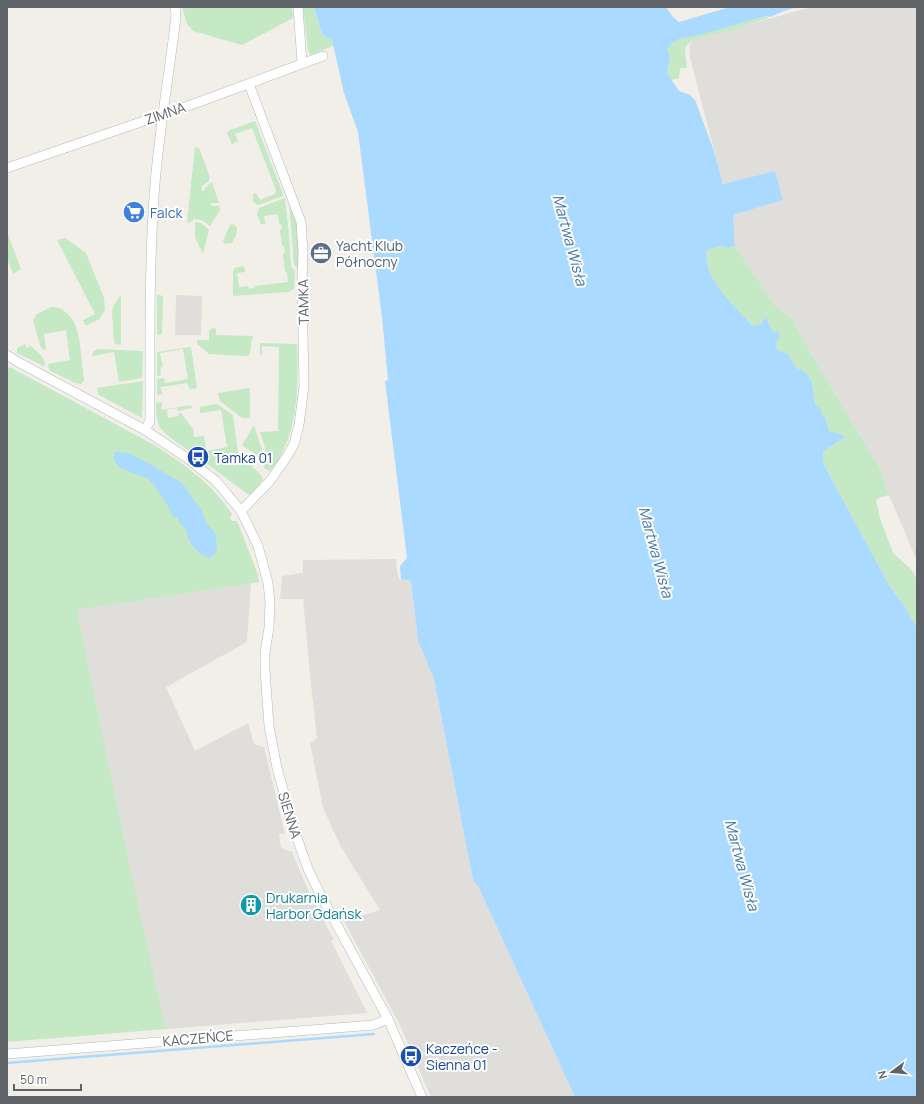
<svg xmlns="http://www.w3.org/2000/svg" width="924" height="1104" font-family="Manrope,sans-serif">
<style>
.industrial{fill:#e0deda}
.green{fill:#c5e8c5}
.water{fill:#aadaff}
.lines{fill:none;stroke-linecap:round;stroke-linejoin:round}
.stream{stroke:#aadaff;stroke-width:2.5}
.minor-casing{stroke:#b5b8bc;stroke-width:10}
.minor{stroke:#fff;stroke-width:9}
.labels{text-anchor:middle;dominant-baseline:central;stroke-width:4;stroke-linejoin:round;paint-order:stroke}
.street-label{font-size:14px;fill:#5f6368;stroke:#fff}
.shop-label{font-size:14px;fill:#366cbe;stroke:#fff;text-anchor:start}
.service-label{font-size:14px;fill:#4e5e75;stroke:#fff;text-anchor:start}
.transit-label{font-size:14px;fill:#164399;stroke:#fff;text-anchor:start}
.culture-label{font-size:14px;fill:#0d838f;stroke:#fff;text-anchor:start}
.water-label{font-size:15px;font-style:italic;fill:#4174aa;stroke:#fff}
</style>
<rect width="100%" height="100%" fill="#f1efe8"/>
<g class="industrial">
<polygon points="812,7 917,7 917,561 889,495 879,467 808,348 793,320 775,306 735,246 733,215 783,200 775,171 723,184 690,58 689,46 693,40 737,29 750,24"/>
<polygon points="176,295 202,296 201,335 175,335"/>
<polygon points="396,559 397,572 399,579 411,581 418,641 434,679 473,880 478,886 575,1097 431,1097 400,1025 344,921 380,910 341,847 323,808 310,743 317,738 311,685 303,599 280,599 282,576 303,573 303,560"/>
<polygon points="251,583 247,642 166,687 195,751 248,723 254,744 264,747 285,834 279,834 281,848 292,852 309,892 334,940 331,941 367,1013 166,1029 127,852 77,610"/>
</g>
<g class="green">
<polygon points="182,7 292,7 293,18 242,45 193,31 187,24"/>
<polygon points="303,7 314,7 322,34 332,40 333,46 313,54 310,54 308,50"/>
<polygon points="766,16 768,18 750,24 737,29 693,40 686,46 685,51 687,68 680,68 679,78 671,80 667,73 670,57 667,49 672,43 679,39 700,35"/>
<polygon points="255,121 283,194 283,196 258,205 253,202 253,194 256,193 260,200 275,194 276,190 252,128 235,134 238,141 232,144 227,133 228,131"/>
<polygon points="195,147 199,148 210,177 209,181 202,186 202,191 204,191 205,188 212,182 219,203 211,203 211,206 219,206 220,210 210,226 202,220 193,219 193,221 187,223"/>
<polygon points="285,198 289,235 291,267 295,271 294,288 291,291 288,292 233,296 233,272 235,268 244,266 245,272 237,273 239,287 248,286 249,289 255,288 255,286 288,282 287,272 285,272 283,253 285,253 284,246 282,246 280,230 282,230 281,224 279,224 278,214 264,216 265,224 261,224 257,214 259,208"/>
<polygon points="289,201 297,222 299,243 298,268 294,265"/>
<polygon points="195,222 201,223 209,230 203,254 195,237"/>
<polygon points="233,224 237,228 237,233 232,243 225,244 223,241 230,225"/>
<polygon points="7,232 21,269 13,274 7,259"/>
<polygon points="65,238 86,253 104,298 105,310 101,317 98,320 87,325 85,325 83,320 95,314 57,240"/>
<path d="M720,246L729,248L735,246L775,306L793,320L808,348L879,467L889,495L881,497L876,500L880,518L893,553L911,569L917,579V628L905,607L889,585L824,465L823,452L845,437L840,434L829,432L825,417L822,415L816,406L814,399L812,382L806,374L795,367L788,354L777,350L773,332L766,317L761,324L753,326C734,306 703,279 707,250Z"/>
<polygon points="121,295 121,345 115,344 114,342 112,312 114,305"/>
<polygon points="159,295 163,296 162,334 159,335 157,334 157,296"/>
<path d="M51,307C62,306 73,317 76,327C81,340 82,366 84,381L81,384L75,383L49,370L48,364L70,360L66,330L44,334L46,350L42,349L40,345L33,320L37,314Z"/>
<path d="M212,328L216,329V335L254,336C249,342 253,350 248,356L209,354L197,344V340H209V331Z"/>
<path d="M260,343L297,344C298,381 299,417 283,451C280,458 275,467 269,471L264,468L265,448L260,432L278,431L279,347L262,346V355H260Z"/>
<path d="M25,344L27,348L31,346C37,352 45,357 45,365L43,366L17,353V348Z"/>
<polygon points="191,347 197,388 190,389 187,383 160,387 163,394 157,395 157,379 164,378 165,383 188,379 183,349 160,353 163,367 160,368 161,375 157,376 157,352"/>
<polygon points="98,349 143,351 142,378 119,382 114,352 92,356 93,352"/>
<path d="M10,367L154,445C186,465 211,483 232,514L230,518L232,521H237L258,575L259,582L77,610L127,852L166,1029L7,1042V369Z"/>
<polygon points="143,381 142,418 99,395 97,388"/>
<polygon points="250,388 250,418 242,418 220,401 218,393"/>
<path d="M162,402L161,410L191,405L192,408L178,411L177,408L167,410L168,418L178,416V414L181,413L193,429L194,437L204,436L206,451L227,447L221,410L200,413V407L217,404L233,415L238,453L261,475L263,480L253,493L250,495L246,493L202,460L203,458L196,454L195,455C185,447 164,436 159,425C156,418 156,410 156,403Z"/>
<polygon points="254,425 262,450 260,458 242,445"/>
</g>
<g class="water">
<path d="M314,7H666L673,17L679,22L730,7H797L784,11L770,17L766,16L700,35L679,39L672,43L667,49L670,57L667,73L679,91L690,95L695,100L714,151L723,184L775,171L783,200L733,215L735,246L729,248L720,246L707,250C702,278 735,307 753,326L761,324L766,317L773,332H777L781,337L776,341L777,350L788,354L795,367L806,373L812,382L814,399L816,406L822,410V415L825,417L829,431L840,434L845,437L823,452L824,465L889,585L905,607L917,628V1097H575L478,886L473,880L434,679L418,641L411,581L401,579L400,566L407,558L385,381L388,380L382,317L358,132L344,93L332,40L322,34Z"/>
<path d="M116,452L128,453L150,464L183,484L201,510L207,524L215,533L217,545L216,552L210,558C201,556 193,548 189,540C188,537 187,534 186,531C184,526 179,524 178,518L173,517C170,508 155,484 147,478C144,476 141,476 138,475C128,472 117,468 113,458Z"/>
</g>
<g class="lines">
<polyline class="stream" points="7,1063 374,1034"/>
<g class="minor-casing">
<g id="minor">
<polyline points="298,7 302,63"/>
<polyline points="7,168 199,102 323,56"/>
<polyline points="7,355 18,362 145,430 187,458 216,481 241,511 258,546 268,583 270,602 269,628 265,652 265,670 269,726 277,768 296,835 308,869 319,892 388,1019 422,1097"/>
<path d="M145,430L150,421C150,347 149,271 154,197C158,136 169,77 176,16L175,7"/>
<polyline points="241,511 270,481 288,455 294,444 299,425 304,386 302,282 303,252 301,222 249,84"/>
<polyline points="7,1054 373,1025 388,1019"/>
</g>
</g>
<use href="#minor" class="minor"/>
</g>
<defs>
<g id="supermarket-disc" transform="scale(1.15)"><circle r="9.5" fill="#3f7fe0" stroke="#fff"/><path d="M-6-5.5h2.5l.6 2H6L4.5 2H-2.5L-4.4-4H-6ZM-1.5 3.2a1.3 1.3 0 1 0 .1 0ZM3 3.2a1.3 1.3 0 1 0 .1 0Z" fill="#fff"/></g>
<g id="office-disc" transform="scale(1.15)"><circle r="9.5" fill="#5c6f8a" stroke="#fff"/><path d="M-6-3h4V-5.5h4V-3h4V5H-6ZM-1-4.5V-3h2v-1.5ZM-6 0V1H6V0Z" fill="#fff"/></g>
<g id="bus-disc" transform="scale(1.15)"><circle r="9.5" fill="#1a4fb4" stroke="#fff"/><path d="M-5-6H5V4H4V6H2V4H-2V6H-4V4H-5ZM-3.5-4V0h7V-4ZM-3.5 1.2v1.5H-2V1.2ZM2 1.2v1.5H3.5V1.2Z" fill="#fff"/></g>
<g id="building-disc" transform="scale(1.15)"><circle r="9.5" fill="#0f9aa8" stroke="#fff"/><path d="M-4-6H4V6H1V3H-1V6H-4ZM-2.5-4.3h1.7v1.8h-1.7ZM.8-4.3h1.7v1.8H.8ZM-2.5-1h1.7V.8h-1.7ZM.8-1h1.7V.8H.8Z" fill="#fff"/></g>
</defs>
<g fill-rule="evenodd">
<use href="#supermarket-disc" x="134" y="212"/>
<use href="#office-disc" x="321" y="253"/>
<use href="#bus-disc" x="198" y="457"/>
<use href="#building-disc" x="251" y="905"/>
<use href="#bus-disc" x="411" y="1056"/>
</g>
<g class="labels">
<g class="street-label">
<text transform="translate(165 113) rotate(-19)">ZIMNA</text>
<text transform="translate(303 302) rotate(-91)">TAMKA</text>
<text transform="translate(290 815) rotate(73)">SIENNA</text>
<text transform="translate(198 1038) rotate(-5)">KACZEŃCE</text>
</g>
<g class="shop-label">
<text x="150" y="212">Falck</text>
</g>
<g class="service-label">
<text x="336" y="245">Yacht Klub<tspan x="336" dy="16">Północny</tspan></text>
</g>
<g class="transit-label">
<text x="214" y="457">Tamka 01</text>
<text x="426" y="1048">Kaczeńce -<tspan x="426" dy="16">Sienna 01</tspan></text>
</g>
<g class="culture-label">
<text x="266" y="897">Drukarnia<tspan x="266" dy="16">Harbor Gdańsk</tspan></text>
</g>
<g class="water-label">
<text transform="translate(570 240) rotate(75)">Martwa Wisła</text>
<text transform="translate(656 552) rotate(75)">Martwa Wisła</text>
<text transform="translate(742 865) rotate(75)">Martwa Wisła</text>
</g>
</g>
<rect width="924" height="1104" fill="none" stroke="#5f6368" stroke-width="16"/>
<g transform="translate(892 1072) rotate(254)" stroke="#ffffff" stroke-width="3" paint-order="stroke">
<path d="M0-3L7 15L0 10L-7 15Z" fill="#5f6368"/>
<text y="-6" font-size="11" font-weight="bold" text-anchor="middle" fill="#5f6368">N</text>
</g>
<path d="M14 1084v6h67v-6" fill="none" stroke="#5f6368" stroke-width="2"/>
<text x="20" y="1084" font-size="12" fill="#5f6368" stroke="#ffffff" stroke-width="3" paint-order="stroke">50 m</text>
</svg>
